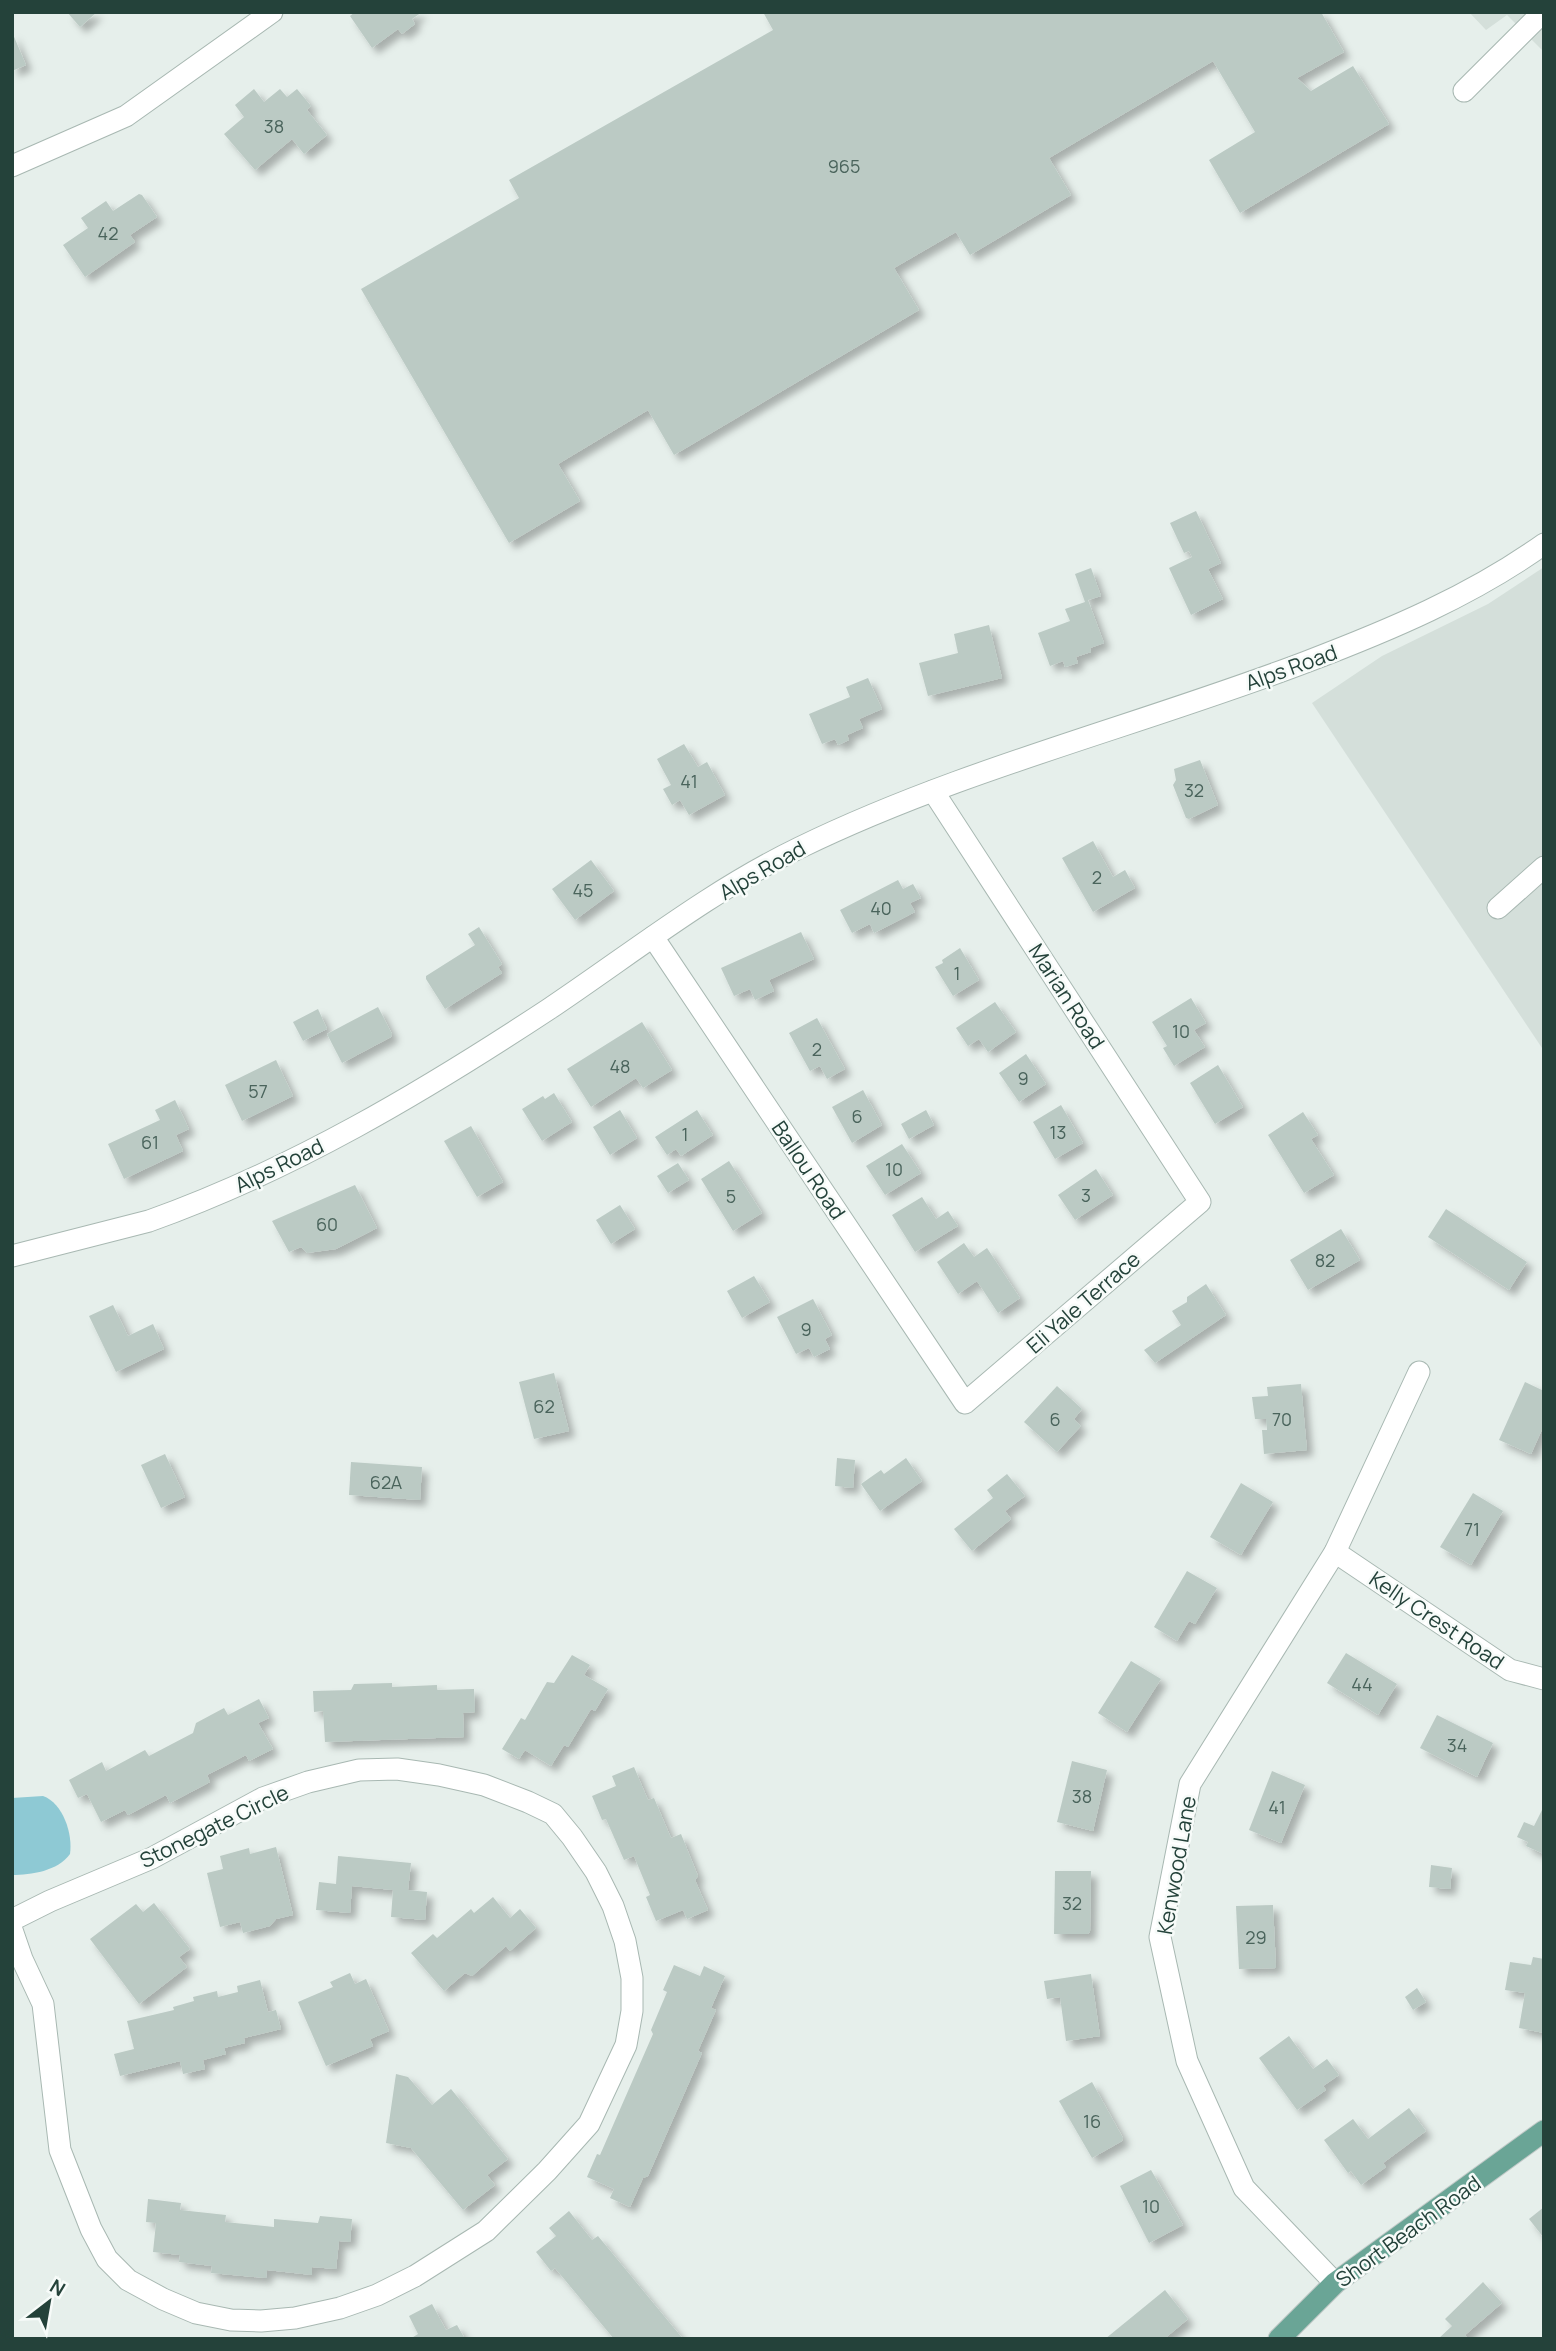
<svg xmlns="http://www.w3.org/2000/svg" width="1556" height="2351" font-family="Manrope,sans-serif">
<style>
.built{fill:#d4dfda}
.water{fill:#8ec9d4}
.building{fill:#bbcac4;filter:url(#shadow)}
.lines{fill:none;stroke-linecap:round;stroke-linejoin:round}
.minor-casing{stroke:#a8b8b2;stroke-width:23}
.major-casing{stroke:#c2cac8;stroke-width:23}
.minor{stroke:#fff;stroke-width:21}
.major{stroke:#6aa596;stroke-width:21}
.labels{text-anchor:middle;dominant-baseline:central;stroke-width:5;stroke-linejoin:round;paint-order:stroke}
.number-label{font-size:18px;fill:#4a645c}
.street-label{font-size:21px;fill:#24423a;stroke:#f7fbf9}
</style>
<defs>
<filter id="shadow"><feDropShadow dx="6" dy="6" stdDeviation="3.5" flood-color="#0004"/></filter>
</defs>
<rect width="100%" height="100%" fill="#e6efeb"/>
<g class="built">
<polygon points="1469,12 1544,12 1544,52 1507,15 1486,30"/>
<polygon points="1544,567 1544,1051 1312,703 1382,656 1488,604"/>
</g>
<path class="water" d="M43,1796C63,1803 73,1834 70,1854C58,1871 31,1875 12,1875V1798Z"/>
<g class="building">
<polygon points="67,12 97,12 80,27"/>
<polygon points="355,12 422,12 412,19 415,24 402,34 398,29 372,48 350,16"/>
<polygon points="763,12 1321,12 1344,52 1297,78 1311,91 1353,66 1389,124 1240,213 1209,160 1255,132 1213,61 1049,158 1071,195 970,255 956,232 894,268 919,310 674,455 648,410 558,464 580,501 509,543 361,289 519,198 509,180 773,30"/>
<polygon points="12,32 26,65 12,71"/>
<polygon points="254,89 264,102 280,89 287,97 297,89 311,106 307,110 327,135 304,154 292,139 255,170 224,134 244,117 235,105"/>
<polygon points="139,194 142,195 157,217 130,235 135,242 85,277 63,245 88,228 81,218 106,201 113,211"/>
<polygon points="1196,511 1221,563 1208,569 1223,599 1191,615 1169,568 1192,557 1189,551 1184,553 1170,523"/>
<polygon points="1091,568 1101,596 1088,600 1104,643 1090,648 1091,652 1076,657 1078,663 1065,667 1063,661 1050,666 1038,633 1070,621 1065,609 1085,602 1075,574"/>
<polygon points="989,625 1002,678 928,696 919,663 958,653 954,634"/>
<polygon points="868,678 882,709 859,719 863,728 847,735 849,740 838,745 835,739 822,744 809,714 850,697 846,687"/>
<polygon points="684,744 698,767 707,762 725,795 689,815 680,800 672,805 663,789 671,785 657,759"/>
<polygon points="1200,760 1218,805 1189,819 1186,818 1173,785 1176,780 1174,769"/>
<polygon points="1093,841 1113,877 1125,870 1135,888 1093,912 1062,858"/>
<polygon points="591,860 614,891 575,920 552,889"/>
<polygon points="898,880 903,889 913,884 921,898 910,903 915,912 874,933 870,924 852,933 840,910"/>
<polygon points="479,927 502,964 498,967 502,973 445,1009 426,979 426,976 475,945 468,934"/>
<polygon points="801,932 814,959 769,980 774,991 755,1000 750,989 734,996 721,968"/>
<polygon points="960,948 979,980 953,996 935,967 943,963 942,960"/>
<polygon points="1191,998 1206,1023 1194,1030 1205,1047 1174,1066 1163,1048 1167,1046 1152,1022"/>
<polygon points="995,1002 1016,1032 988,1052 979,1039 968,1046 956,1028"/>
<polygon points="378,1007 392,1034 391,1037 342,1063 327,1034"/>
<polygon points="318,1009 327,1029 303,1041 293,1022"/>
<polygon points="817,1018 845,1069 827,1079 820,1066 810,1071 789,1033"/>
<polygon points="642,1022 672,1070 643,1088 636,1078 591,1107 567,1069"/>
<polygon points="1026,1054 1046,1084 1019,1102 999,1073"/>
<polygon points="276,1060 293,1096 242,1121 225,1085"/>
<polygon points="1218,1065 1243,1107 1215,1124 1190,1083"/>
<polygon points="863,1090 882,1125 852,1143 832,1107"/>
<polygon points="554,1093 572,1122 542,1141 522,1109 543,1096 545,1099"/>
<polygon points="175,1100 189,1129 176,1135 183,1151 124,1179 108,1144 160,1120 155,1110"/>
<polygon points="1061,1105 1083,1143 1055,1159 1033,1122"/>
<polygon points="620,1110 637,1138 610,1155 593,1127"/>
<polygon points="697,1110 713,1135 681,1156 676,1149 667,1155 655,1137"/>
<polygon points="926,1110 934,1125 909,1139 901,1124"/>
<polygon points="1303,1112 1318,1135 1311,1139 1334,1175 1304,1193 1268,1135"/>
<polygon points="471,1126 503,1182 477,1197 444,1141"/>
<polygon points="902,1144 921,1173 885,1195 866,1166"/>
<polygon points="729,1161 762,1213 733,1231 701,1179"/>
<polygon points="678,1163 689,1180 668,1193 657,1176"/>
<polygon points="1096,1169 1113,1195 1075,1220 1058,1195"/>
<polygon points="355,1185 377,1228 336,1249 307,1253 301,1247 289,1252 272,1221"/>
<polygon points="922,1197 936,1219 948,1211 958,1226 915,1252 892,1215"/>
<polygon points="620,1205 635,1229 611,1244 596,1220"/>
<polygon points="1446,1209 1527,1262 1509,1290 1428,1237"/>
<polygon points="1341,1229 1360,1260 1308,1290 1290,1260"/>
<polygon points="964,1243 974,1257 987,1248 1020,1298 998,1313 977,1281 958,1294 937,1262"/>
<polygon points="754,1276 770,1302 742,1318 727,1291"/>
<polygon points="1206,1284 1226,1315 1155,1363 1144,1350 1181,1325 1172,1311 1187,1302 1187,1297"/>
<polygon points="813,1299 832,1335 825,1339 830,1349 814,1357 809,1348 796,1354 777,1317"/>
<polygon points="113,1305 128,1336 153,1324 164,1349 116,1372 89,1316"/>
<polygon points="554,1373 569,1431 534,1439 519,1382"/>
<polygon points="1525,1382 1544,1391 1544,1425 1531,1454 1499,1440"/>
<polygon points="1301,1384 1307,1450 1264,1454 1262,1430 1267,1430 1266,1419 1255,1419 1252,1397 1268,1396 1267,1387"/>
<polygon points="1057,1386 1082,1409 1074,1419 1081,1426 1057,1452 1024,1422"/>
<polygon points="165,1454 185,1497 161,1508 141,1465"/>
<polygon points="837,1458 855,1460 853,1488 835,1486"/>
<polygon points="906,1458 922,1481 880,1511 861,1484 881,1470 884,1474"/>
<polygon points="351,1462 422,1467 420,1500 349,1495"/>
<polygon points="1007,1474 1025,1496 1005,1511 1011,1519 972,1551 954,1529 993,1498 987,1490"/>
<polygon points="1241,1483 1273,1502 1241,1555 1210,1537"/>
<polygon points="1473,1493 1503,1511 1471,1565 1440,1547"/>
<polygon points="1187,1571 1217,1588 1195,1624 1189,1621 1177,1641 1154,1627"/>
<polygon points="1346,1653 1397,1684 1378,1715 1327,1683"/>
<polygon points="572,1655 590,1665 584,1675 608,1689 595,1711 591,1709 568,1747 564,1745 551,1766 525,1750 519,1759 502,1749 521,1718 525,1720 547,1682 554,1683"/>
<polygon points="1131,1661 1161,1679 1127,1732 1098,1713"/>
<polygon points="392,1683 392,1687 437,1685 437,1690 474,1689 475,1712 463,1713 464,1737 325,1742 323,1711 314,1712 313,1691 351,1690 354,1684"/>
<polygon points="259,1699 269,1718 258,1723 273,1749 249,1761 246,1755 207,1775 210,1782 170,1803 166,1795 128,1815 125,1810 101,1822 87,1794 78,1798 69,1780 102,1762 106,1771 145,1750 149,1756 193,1733 196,1723 224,1708 228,1715"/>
<polygon points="1437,1715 1493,1743 1477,1777 1420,1748"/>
<polygon points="1072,1761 1107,1770 1093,1831 1057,1822"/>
<polygon points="634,1767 648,1800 654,1798 671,1838 681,1834 698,1876 695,1880 708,1910 687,1919 683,1910 656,1921 646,1897 650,1895 634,1856 624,1860 606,1819 602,1820 592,1796 616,1786 612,1776"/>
<polygon points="1272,1771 1305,1785 1281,1843 1249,1830"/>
<polygon points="1544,1806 1544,1854 1526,1846 1528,1842 1517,1837 1524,1822 1534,1826"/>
<polygon points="276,1847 293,1915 276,1919 270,1926 243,1933 240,1922 220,1927 207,1873 223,1869 220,1856 249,1848 250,1854"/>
<polygon points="338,1856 411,1863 408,1890 427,1892 425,1920 391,1917 393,1890 352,1886 350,1913 316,1910 319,1882 336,1884"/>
<polygon points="1431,1865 1452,1868 1450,1889 1429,1887"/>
<polygon points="1055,1871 1091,1871 1090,1932 1088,1934 1054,1934"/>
<polygon points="493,1897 510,1918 520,1909 536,1928 510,1951 506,1946 472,1976 465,1973 444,1991 411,1953 433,1934 437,1938 471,1909 474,1913"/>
<polygon points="154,1903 190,1949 179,1957 187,1967 139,2004 90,1939 136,1904 143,1912"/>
<polygon points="1273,1905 1276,1968 1239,1969 1236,1906"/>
<polygon points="1533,1957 1544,1959 1544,2033 1519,2028 1525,1993 1505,1990 1510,1962 1531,1965"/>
<polygon points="674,1965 700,1976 704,1966 725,1976 711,2008 716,2010 698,2051 702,2053 648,2176 643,2178 630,2207 610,2198 614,2189 587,2177 597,2154 600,2155 653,2034 651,2030 667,1992 663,1990"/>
<polygon points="350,1973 355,1984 366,1979 389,2031 370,2039 373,2046 326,2066 298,2002 333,1987 330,1982"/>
<polygon points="1091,1974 1100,2036 1066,2041 1060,1997 1047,1999 1044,1981"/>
<polygon points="260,1980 268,2012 276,2010 281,2029 244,2038 245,2043 224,2048 226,2054 203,2060 205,2069 183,2074 180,2061 120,2076 114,2054 134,2049 127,2021 174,2010 173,2007 194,2001 193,1997 217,1991 218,1997 238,1992 237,1986"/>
<polygon points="1417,1988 1426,2002 1413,2010 1405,1997"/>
<polygon points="1289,2036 1313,2069 1327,2059 1339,2075 1323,2086 1326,2090 1297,2110 1259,2058"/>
<polygon points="396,2074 408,2077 432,2105 451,2089 508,2159 487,2175 495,2185 463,2210 411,2148 386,2143"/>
<polygon points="1092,2082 1123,2138 1122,2141 1092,2158 1059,2101"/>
<polygon points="1409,2108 1426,2131 1383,2163 1386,2167 1361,2185 1351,2171 1348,2173 1324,2140 1353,2119 1368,2139"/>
<polygon points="1151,2170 1183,2225 1149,2243 1120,2186"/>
<polygon points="148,2199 181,2203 180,2210 226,2215 225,2222 274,2227 274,2219 318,2223 320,2216 352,2219 350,2242 339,2241 336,2269 312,2267 312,2275 267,2270 266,2278 211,2273 212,2266 179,2262 180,2255 153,2252 156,2223 146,2222"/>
<polygon points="1544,2207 1544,2238 1529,2219"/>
<polygon points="569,2211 592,2240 598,2236 683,2339 614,2339 555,2268 551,2271 536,2252 556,2236 549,2228"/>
<polygon points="1483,2282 1502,2303 1465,2335 1468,2339 1438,2339 1452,2326 1445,2319"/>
<polygon points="1165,2290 1188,2319 1164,2339 1105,2339"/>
<polygon points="432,2304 446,2330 457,2325 465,2339 410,2339 418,2334 409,2316"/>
</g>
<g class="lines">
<g class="minor-casing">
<g id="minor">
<polyline points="1464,91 1543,12"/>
<polyline points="12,166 126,116 272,12"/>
<polyline points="1498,908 1544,867"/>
<polyline points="653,937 965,1403 1200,1202 933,791"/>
<path d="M12,1256L149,1221C292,1170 423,1092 549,1009C631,954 710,891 799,848C961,769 1138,726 1306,662C1390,630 1471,596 1544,544"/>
<polyline points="1335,1552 1510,1670 1544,1679"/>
<polyline points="12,1920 50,1901 152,1858 263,1798 308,1782 359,1770 397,1769 439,1775 484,1785 528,1802 553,1814 572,1837 596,1872 613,1906 625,1941 632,1978 632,2011 626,2045 589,2124 547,2171 486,2231 415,2276 377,2295 340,2308 295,2318 261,2321 231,2320 196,2313 163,2299 128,2280 107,2259 91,2229 60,2150 43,2004 22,1959 12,1930"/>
<polyline points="1335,2283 1244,2188 1187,2061 1160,1937 1190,1784 1335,1552 1419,1372"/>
</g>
</g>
<g class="major-casing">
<polyline id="major" points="1279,2339 1335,2283 1544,2131"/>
</g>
<use href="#minor" class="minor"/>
<use href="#major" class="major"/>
</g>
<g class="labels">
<g class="number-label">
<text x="274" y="126">38</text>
<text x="844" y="166">965</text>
<text x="108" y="233">42</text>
<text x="689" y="781">41</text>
<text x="1194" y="790">32</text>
<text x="1097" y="877">2</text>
<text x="583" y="890">45</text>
<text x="881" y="908">40</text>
<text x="957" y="973">1</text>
<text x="1181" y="1031">10</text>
<text x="817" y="1049">2</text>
<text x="620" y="1066">48</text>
<text x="1023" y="1078">9</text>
<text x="258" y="1091">57</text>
<text x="857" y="1116">6</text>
<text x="1058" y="1132">13</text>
<text x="685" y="1134">1</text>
<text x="150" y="1142">61</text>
<text x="894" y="1169">10</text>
<text x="1086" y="1195">3</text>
<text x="731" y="1196">5</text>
<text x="327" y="1224">60</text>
<text x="1325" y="1260">82</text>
<text x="806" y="1329">9</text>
<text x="544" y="1406">62</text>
<text x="1055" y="1419">6</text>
<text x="1282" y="1419">70</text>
<text x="386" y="1482">62A</text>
<text x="1472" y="1529">71</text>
<text x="1362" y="1684">44</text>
<text x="1457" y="1745">34</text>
<text x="1082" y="1796">38</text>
<text x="1277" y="1807">41</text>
<text x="1072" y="1903">32</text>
<text x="1256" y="1937">29</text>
<text x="1092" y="2121">16</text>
<text x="1151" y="2206">10</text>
</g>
<g class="street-label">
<text transform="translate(1291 667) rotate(-20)">Alps Road</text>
<text transform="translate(762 870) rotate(-30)">Alps Road</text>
<text transform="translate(1067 996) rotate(57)">Marian Road</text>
<text transform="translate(279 1165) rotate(-26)">Alps Road</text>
<text transform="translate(809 1170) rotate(56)">Ballou Road</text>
<text transform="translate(1083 1302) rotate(-41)">Eli Yale Terrace</text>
<text transform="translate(1437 1620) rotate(34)">Kelly Crest Road</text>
<text transform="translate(214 1826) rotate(-26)">Stonegate Circle</text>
<text transform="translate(1176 1865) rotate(-80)">Kenwood Lane</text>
<text transform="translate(1408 2231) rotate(-36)">Short Beach Road</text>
</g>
</g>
<rect width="1556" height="2351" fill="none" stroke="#24423a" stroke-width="28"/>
<g transform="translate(49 2302) rotate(31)" stroke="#f7fbf9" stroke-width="5" paint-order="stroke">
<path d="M0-5L12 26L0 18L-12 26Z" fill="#24423a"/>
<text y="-10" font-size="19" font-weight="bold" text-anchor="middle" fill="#24423a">N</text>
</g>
</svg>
